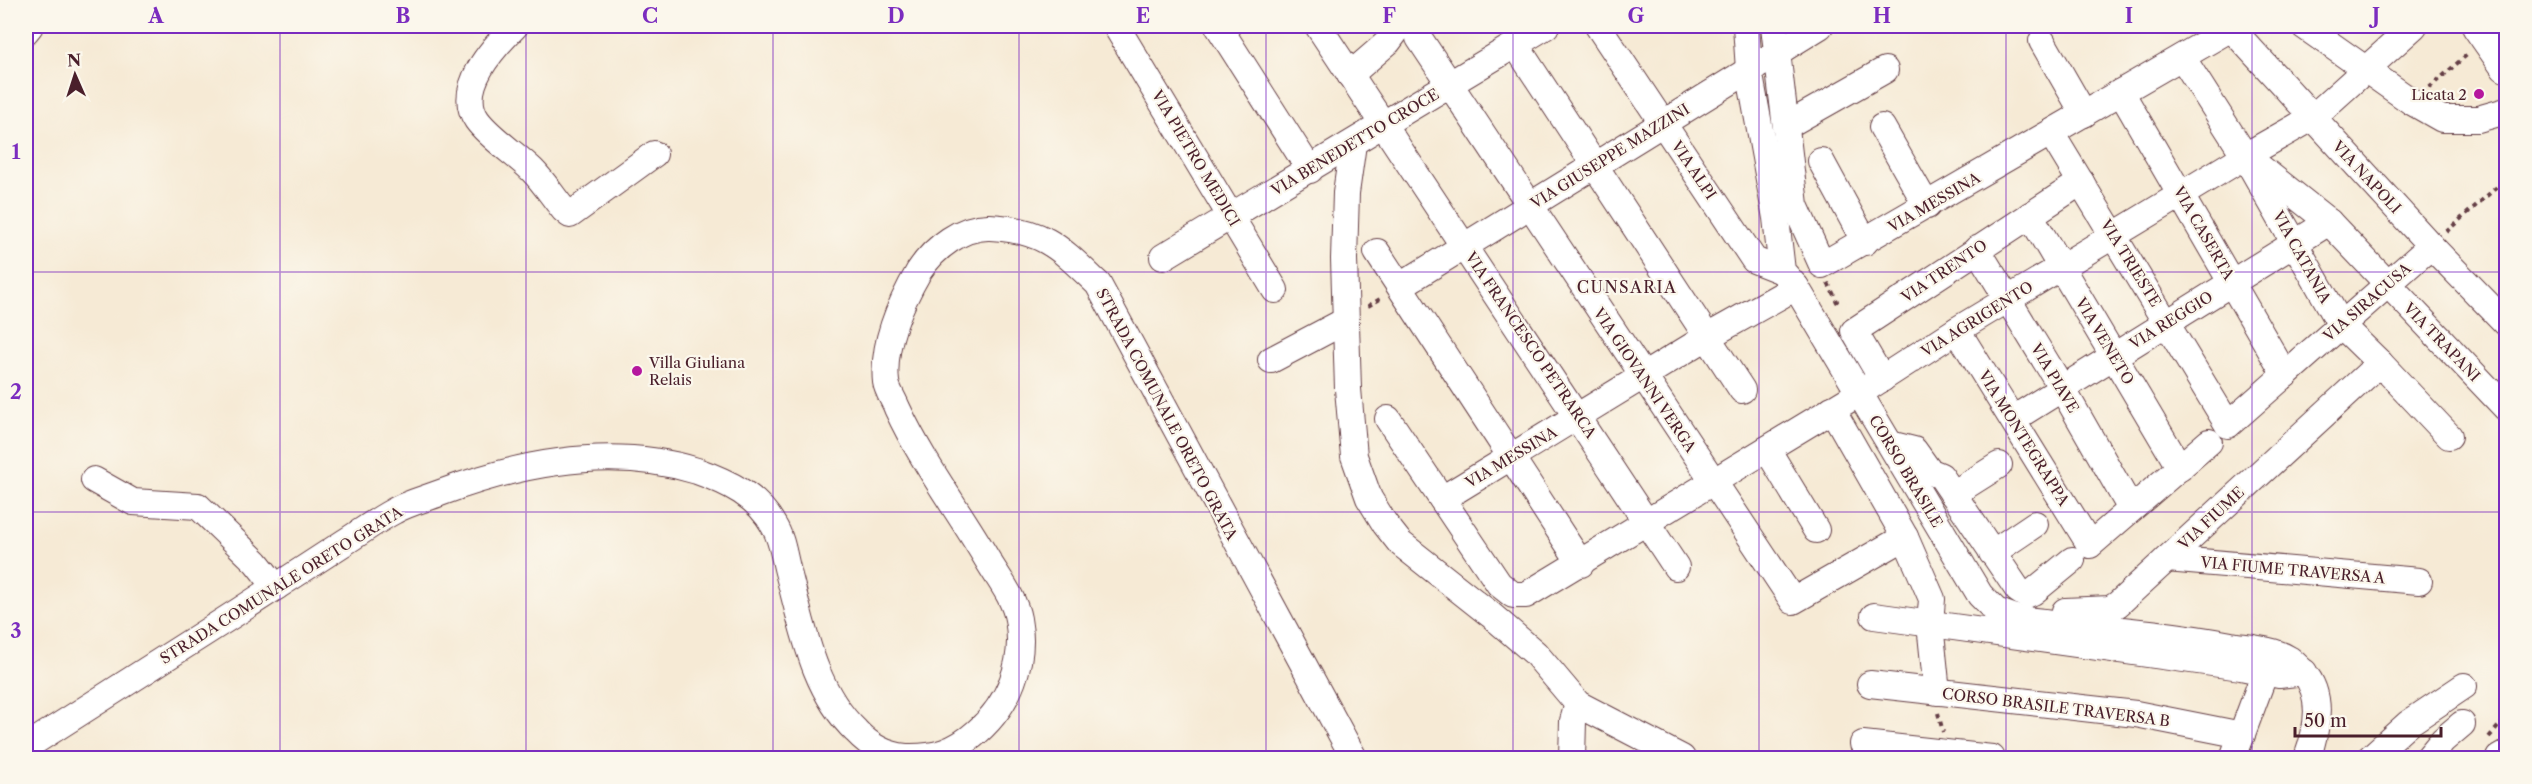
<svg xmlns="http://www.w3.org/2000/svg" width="2532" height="784" font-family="'Libre Caslon Text',serif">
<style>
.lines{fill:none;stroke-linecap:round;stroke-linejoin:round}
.minor-casing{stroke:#643d44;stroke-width:28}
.major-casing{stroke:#643d44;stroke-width:34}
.path{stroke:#643d44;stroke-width:4;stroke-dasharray:4.5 4.5;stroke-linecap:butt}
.minor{stroke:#fff;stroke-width:26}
.major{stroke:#fff;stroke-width:32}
.grid{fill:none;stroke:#7b2cbf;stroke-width:1.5;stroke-opacity:0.55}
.poi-dot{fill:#b5179e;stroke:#fbf7ec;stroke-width:2}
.labels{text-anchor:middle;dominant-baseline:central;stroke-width:4.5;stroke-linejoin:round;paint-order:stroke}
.poi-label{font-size:15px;fill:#4a1f2b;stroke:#fbf7ec;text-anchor:end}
.street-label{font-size:15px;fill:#4a1f2b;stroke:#fbf7ec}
.neighbourhood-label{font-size:16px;letter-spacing:1.5px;fill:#4a1f2b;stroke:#fbf7ec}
.neatline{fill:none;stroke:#7b2cbf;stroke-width:2}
.grid-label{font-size:20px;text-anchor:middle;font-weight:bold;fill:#7b2cbf}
</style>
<rect width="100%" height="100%" fill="#fbf7ec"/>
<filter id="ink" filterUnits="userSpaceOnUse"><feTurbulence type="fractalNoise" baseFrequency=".0167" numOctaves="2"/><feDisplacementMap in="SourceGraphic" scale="12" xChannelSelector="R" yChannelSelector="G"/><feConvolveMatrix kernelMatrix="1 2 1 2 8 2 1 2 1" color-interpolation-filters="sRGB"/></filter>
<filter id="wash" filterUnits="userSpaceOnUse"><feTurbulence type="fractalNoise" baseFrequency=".008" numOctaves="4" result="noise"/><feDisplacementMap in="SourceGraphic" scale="24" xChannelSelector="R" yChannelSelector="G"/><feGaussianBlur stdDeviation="1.35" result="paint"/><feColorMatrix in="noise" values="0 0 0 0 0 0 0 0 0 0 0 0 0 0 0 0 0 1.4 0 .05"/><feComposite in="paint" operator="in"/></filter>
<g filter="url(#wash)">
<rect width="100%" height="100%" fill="#f6ead5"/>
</g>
<g filter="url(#ink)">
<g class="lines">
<g class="minor-casing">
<g id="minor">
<path d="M515,26C494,47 455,88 477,120C490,138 516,154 532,170C544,182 553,197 564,210L570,215L654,154"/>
<polyline points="1116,26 1275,290"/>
<polyline points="1218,26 1310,170"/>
<polyline points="1318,26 1676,567"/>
<polyline points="1598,26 1754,260 1782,271"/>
<path d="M1746,26L1749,70L1776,218L1782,271L1796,287L1980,595L1996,611L2018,619C2089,627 2161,632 2231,645C2250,648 2273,649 2289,659C2293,662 2299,668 2303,672C2325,696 2317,731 2307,758"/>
<polyline points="1774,26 1795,205 1822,265 2235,26"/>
<polyline points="2304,26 2412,102 2442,119 2478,119 2506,111"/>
<polyline points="2231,28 2431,246 2506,323"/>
<polyline points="26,31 30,26"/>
<polyline points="1419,38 1793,601 1905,537"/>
<polyline points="2042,41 2084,114"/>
<polyline points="1515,44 1742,390"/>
<polyline points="2182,57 2245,156 2341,325 2380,363 2449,436"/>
<polyline points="1350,75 1388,42 1400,26"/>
<polyline points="2121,92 2285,375"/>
<polyline points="1786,126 1885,70"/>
<polyline points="1882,127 1927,206"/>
<polyline points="2051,133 2228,425 2431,246"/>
<polyline points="1353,144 1346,193 1344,259 1348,389 1354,456 1369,498 1385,524 1400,543 1491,615 1535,653 1578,704 1682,758"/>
<polyline points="1821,161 1865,242"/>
<polyline points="2257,165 2329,222 2506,408"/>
<polyline points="2030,215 2180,468"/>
<polyline points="1977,249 2062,388 2131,509"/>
<polyline points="1377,252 1581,564"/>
<polyline points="1163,257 1546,26"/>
<polyline points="1400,286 1820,26"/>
<polyline points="1957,330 2090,545 2209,442"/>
<polyline points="1271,360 1345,321"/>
<polyline points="1882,379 1854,331 2081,182"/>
<polyline points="1832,409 1905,537 1932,599 1930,624 1937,692"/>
<polyline points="1388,419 1499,584 1513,595 1526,595 1858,394 1957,330 2245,156 2312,118 2414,26"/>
<polyline points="2013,419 2329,222"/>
<polyline points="1894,445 1914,450 1929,471 1941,476 2018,590 2026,595 2033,592 2072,560"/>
<polyline points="1767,449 1816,530"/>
<polyline points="94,480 133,502 198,506 256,562 276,587"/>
<polyline points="1953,494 1999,465"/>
<polyline points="1442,499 1707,337 1796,287"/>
<polyline points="1992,553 2035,524"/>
<polyline points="2167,559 2419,581"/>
<polyline points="2065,611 2110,609 2118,604 2380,363"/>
<polyline points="1874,616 2241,667 2279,675 2304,672"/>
<polyline points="1870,684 2136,714 2242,735"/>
<polyline points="1863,744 1992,758"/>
<path d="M26,747C97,702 168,656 239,611C274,588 310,565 345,542C361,532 377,520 394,511C408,503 425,499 440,493C520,463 613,445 697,471C728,482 758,496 774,526C782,539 784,557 788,572C803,627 813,690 856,731C870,746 885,755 906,757C935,758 956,751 977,732C1009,704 1026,662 1018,619C1014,597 998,578 987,559C957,508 922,462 897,408C894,400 887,390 886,382C882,345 901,302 919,271C934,248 962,226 990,227C1045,230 1060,248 1098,284L1354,758"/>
<polyline points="1572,758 1573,721 1578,704"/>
<polyline points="2233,758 2265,672"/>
<polyline points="2370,758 2409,723 2464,686"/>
<polyline points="2428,758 2443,740 2462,724"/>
<polyline points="2499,758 2506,754"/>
</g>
</g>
<g class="major-casing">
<polyline id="major" points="2478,26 2506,66"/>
</g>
<g class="path">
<polyline points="2429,88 2469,53"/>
<polyline points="2446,232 2506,179"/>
<polyline points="1828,283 1837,301 1832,304"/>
<polyline points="1368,306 1382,298"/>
<polyline points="1938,713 1943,732"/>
<polyline points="2489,737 2506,718"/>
</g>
<use href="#minor" class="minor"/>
<use href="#major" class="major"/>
</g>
</g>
<path class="grid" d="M280,26V758M526,26V758M773,26V758M1019,26V758M1266,26V758M1513,26V758M1759,26V758M2006,26V758M2252,26V758M26,272H2506M26,512H2506"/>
<g class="poi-dot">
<circle cx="2479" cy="94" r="6"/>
<circle cx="637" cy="371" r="6"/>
</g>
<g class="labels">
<g class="poi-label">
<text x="2467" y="94">Licata 2</text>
<text x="649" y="362" text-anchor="start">Villa Giuliana<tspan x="649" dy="17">Relais</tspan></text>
</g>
<g class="street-label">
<text transform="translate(1355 142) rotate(-31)">VIA BENEDETTO CROCE</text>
<text transform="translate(1610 156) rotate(-32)">VIA GIUSEPPE MAZZINI</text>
<text transform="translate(1196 158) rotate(59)">VIA PIETRO MEDICI</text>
<text transform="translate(1694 170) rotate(56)">VIA ALPI</text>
<text transform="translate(2367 177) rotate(47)">VIA NAPOLI</text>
<text transform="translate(1934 202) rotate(-30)">VIA MESSINA</text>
<text transform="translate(2204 233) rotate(60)">VIA CASERTA</text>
<text transform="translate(2302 257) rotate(61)">VIA CATANIA</text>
<text transform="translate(2131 263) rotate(58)">VIA TRIESTE</text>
<text transform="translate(1944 271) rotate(-34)">VIA TRENTO</text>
<text transform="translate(2367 302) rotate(-41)">VIA SIRACUSA</text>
<text transform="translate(1977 319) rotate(-32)">VIA AGRIGENTO</text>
<text transform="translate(2171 320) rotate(-32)">VIA REGGIO</text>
<text transform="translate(2105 341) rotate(59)">VIA VENETO</text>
<text transform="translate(2442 342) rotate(46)">VIA TRAPANI</text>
<text transform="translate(1531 345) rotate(56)">VIA FRANCESCO PETRARCA</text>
<text transform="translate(2055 378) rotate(59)">VIA PIAVE</text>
<text transform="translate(1645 380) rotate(56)">VIA GIOVANNI VERGA</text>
<text transform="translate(1167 414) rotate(62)">STRADA COMUNALE ORETO GRATA</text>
<text transform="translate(2024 438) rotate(58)">VIA MONTEGRAPPA</text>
<text transform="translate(1511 457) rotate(-31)">VIA MESSINA</text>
<text transform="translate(1906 471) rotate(59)">CORSO BRASILE</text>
<text transform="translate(2211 518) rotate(-43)">VIA FIUME</text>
<text transform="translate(2293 570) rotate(5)">VIA FIUME TRAVERSA A</text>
<text transform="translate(281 585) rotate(-32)">STRADA COMUNALE ORETO GRATA</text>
<text transform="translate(2056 707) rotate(7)">CORSO BRASILE TRAVERSA B</text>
</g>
<g class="neighbourhood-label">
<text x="1627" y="287">CUNSARIA</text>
</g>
</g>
<rect width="2532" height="784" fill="none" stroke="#fbf7ec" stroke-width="66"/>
<g transform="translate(75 75) rotate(357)" stroke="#fbf7ec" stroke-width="4.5" paint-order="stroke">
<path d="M0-4.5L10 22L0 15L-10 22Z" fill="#4a1f2b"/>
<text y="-9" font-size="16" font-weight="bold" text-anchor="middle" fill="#4a1f2b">N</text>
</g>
<path d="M2295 727v9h146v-9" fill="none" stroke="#4a1f2b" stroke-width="3"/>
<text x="2304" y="727" font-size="18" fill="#4a1f2b" stroke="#fbf7ec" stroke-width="4.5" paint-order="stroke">50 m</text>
<rect x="33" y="33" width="2466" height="718" class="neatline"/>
<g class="grid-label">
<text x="156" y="23">A</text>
<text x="403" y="23">B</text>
<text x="650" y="23">C</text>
<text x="896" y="23">D</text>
<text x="1143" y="23">E</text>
<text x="1389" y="23">F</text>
<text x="1636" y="23">G</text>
<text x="1882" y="23">H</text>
<text x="2129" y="23">I</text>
<text x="2376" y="23">J</text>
<text x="16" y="159">1</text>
<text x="16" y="399">2</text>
<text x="16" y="638">3</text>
</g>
</svg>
